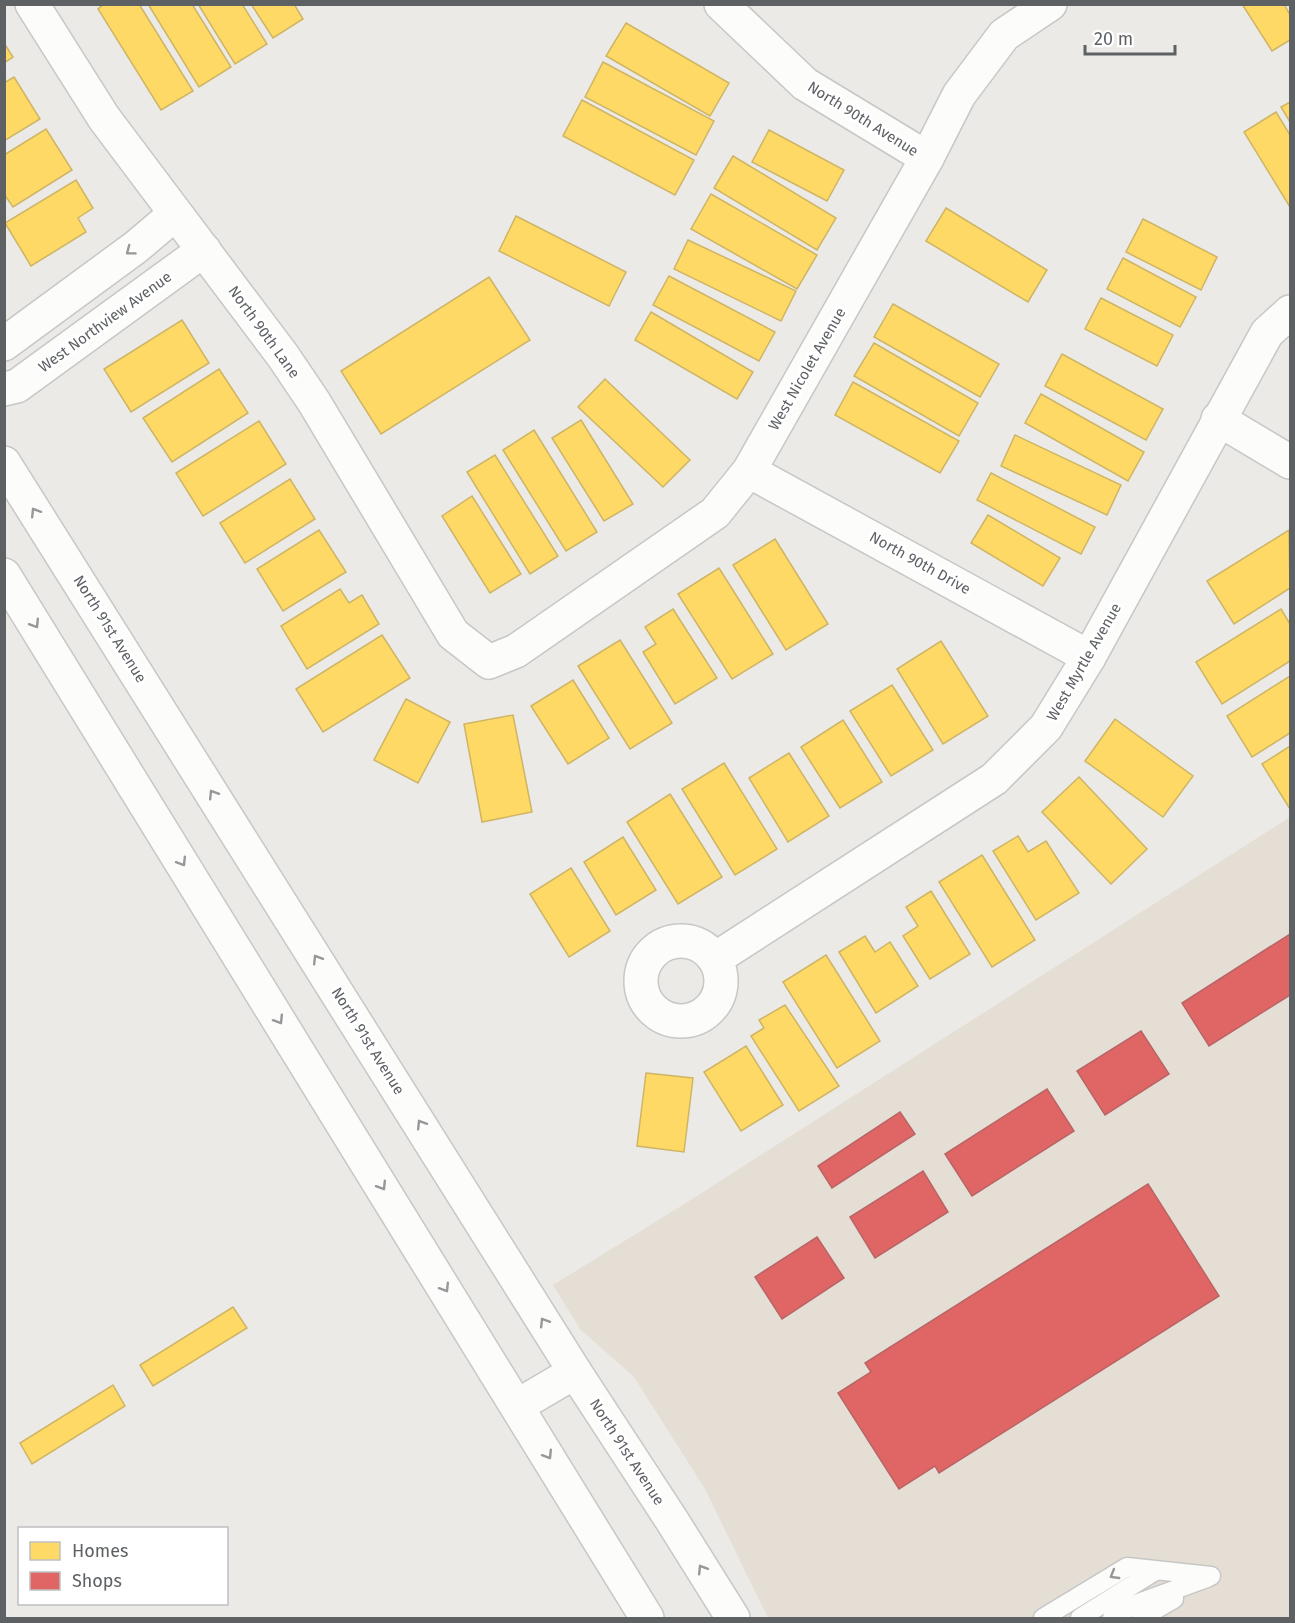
<svg xmlns="http://www.w3.org/2000/svg" width="1295" height="1623" font-family="'Fira Sans',sans-serif">
<style>
.commercial{fill:#e5ded5}
.homes{fill:#ffd966;stroke:#ceb565;stroke-width:1.5}
.shops{fill:#e06666;stroke:#b96465;stroke-width:1.5}
.lines{fill:none;stroke-linecap:round;stroke-linejoin:round}
.lane-casing{stroke:#c6c7c6;stroke-width:21}
.street-casing{stroke:#c6c7c6;stroke-width:36}
.secondary-casing{stroke:#c6c7c6;stroke-width:36}
.lane{stroke:#fcfcfb;stroke-width:18}
.street{stroke:#fcfcfb;stroke-width:33}
.secondary{stroke:#fcfcfb;stroke-width:33}
.oneway{stroke:#959799}
.labels{text-anchor:middle;dominant-baseline:central;stroke-width:6;stroke-linejoin:round;paint-order:stroke}
.street-label{font-size:15px;fill:#5d6164;stroke:#fff}
</style>
<rect width="100%" height="100%" fill="#eceae7"/>
<polygon class="commercial" points="1290,817 1290,1618 768,1618 705,1489 634,1377 580,1329 553,1285 681,1206"/>
<g class="homes">
<polygon points="104,4 139,4 193,91 161,110 98,9"/>
<polygon points="148,4 192,4 231,67 199,87"/>
<polygon points="198,4 242,4 267,44 235,64"/>
<polygon points="251,4 294,4 303,19 273,38"/>
<polygon points="1242,4 1284,4 1290,15 1290,40 1272,51"/>
<polygon points="626,23 729,83 710,116 606,56"/>
<polygon points="4,43 13,57 4,63"/>
<polygon points="603,62 714,121 696,155 585,97"/>
<polygon points="14,77 40,119 4,141 4,83"/>
<polygon points="582,100 694,160 675,195 563,136"/>
<polygon points="1290,102 1290,122 1281,107"/>
<polygon points="1276,112 1290,135 1290,207 1244,132"/>
<polygon points="46,129 72,170 13,207 4,194 4,155"/>
<polygon points="769,130 844,170 827,201 752,162"/>
<polygon points="733,156 836,218 817,250 714,188"/>
<polygon points="76,180 93,208 78,218 86,232 31,266 5,223"/>
<polygon points="711,194 817,255 797,289 691,229"/>
<polygon points="946,208 1047,270 1028,302 926,241"/>
<polygon points="516,216 626,272 609,306 499,251"/>
<polygon points="1143,219 1217,257 1201,290 1126,252"/>
<polygon points="688,240 796,291 781,321 674,269"/>
<polygon points="1123,258 1196,297 1180,327 1107,289"/>
<polygon points="669,276 775,332 759,361 653,305"/>
<polygon points="489,277 530,340 381,434 341,371"/>
<polygon points="1101,298 1173,335 1157,366 1085,329"/>
<polygon points="893,304 999,364 980,397 874,337"/>
<polygon points="651,312 753,372 737,399 635,340"/>
<polygon points="182,320 209,363 131,412 104,369"/>
<polygon points="874,343 978,403 959,436 854,376"/>
<polygon points="1062,354 1163,409 1146,440 1045,386"/>
<polygon points="219,369 248,413 172,462 143,418"/>
<polygon points="605,379 690,460 663,487 578,407"/>
<polygon points="853,382 959,441 940,473 835,415"/>
<polygon points="1041,394 1144,452 1128,481 1025,423"/>
<polygon points="581,420 633,504 604,521 552,438"/>
<polygon points="259,421 286,464 203,516 176,473"/>
<polygon points="534,430 597,532 566,551 503,450"/>
<polygon points="1015,435 1121,485 1107,515 1001,466"/>
<polygon points="495,455 558,556 530,574 467,472"/>
<polygon points="991,473 1095,527 1081,554 977,500"/>
<polygon points="290,479 315,519 245,563 220,523"/>
<polygon points="472,496 521,574 490,593 442,516"/>
<polygon points="988,515 1060,558 1043,586 971,543"/>
<polygon points="319,530 346,572 283,611 257,569"/>
<polygon points="1289,530 1290,588 1234,624 1207,581"/>
<polygon points="775,539 828,624 786,650 733,565"/>
<polygon points="719,568 773,654 732,679 678,594"/>
<polygon points="340,589 349,603 362,595 379,624 307,669 281,626"/>
<polygon points="673,609 717,678 675,704 643,652 656,644 645,627"/>
<polygon points="1281,609 1290,624 1290,661 1222,704 1196,662"/>
<polygon points="382,635 410,678 323,732 296,689"/>
<polygon points="620,640 672,723 630,749 578,666"/>
<polygon points="941,641 988,716 943,744 897,669"/>
<polygon points="1290,676 1290,733 1252,757 1227,716"/>
<polygon points="573,680 609,738 568,764 531,706"/>
<polygon points="892,685 933,750 891,776 850,711"/>
<polygon points="406,699 450,722 418,783 374,760"/>
<polygon points="513,715 532,812 482,822 464,724"/>
<polygon points="1115,719 1193,776 1163,817 1085,761"/>
<polygon points="843,720 882,782 840,808 801,747"/>
<polygon points="1290,746 1290,809 1262,764"/>
<polygon points="789,753 829,816 788,842 749,778"/>
<polygon points="724,763 777,849 735,875 682,789"/>
<polygon points="1079,777 1147,849 1111,884 1042,812"/>
<polygon points="670,794 722,877 678,904 627,822"/>
<polygon points="1018,836 1028,852 1046,841 1079,893 1036,920 993,851"/>
<polygon points="623,837 656,890 616,915 584,862"/>
<polygon points="982,855 1035,940 992,967 939,882"/>
<polygon points="571,868 610,931 569,957 530,894"/>
<polygon points="931,891 970,954 930,979 903,936 918,926 906,907"/>
<polygon points="865,936 875,952 890,942 918,986 876,1013 839,952"/>
<polygon points="826,955 880,1041 837,1068 783,982"/>
<polygon points="785,1005 839,1086 799,1111 751,1036 764,1028 759,1020"/>
<polygon points="746,1046 783,1105 741,1131 704,1072"/>
<polygon points="646,1073 693,1078 684,1152 637,1146"/>
<polygon points="233,1307 247,1328 153,1386 140,1365"/>
<polygon points="113,1385 125,1406 32,1464 20,1443"/>
</g>
<g class="shops">
<polygon points="1290,934 1290,995 1209,1046 1182,1003"/>
<polygon points="1141,1031 1169,1074 1105,1115 1077,1071"/>
<polygon points="1047,1089 1074,1131 972,1196 945,1154"/>
<polygon points="900,1112 915,1134 832,1188 818,1166"/>
<polygon points="923,1171 948,1212 875,1258 850,1217"/>
<polygon points="1148,1184 1219,1296 939,1473 935,1466 899,1489 838,1393 871,1372 865,1363"/>
<polygon points="817,1237 844,1278 782,1319 755,1277"/>
</g>
<g class="lines">
<g class="lane-casing">
<g id="lane">
<polyline points="1043,1618 1127,1567 1211,1576"/>
<polyline points="1080,1618 1155,1571"/>
<polyline points="1112,1618 1133,1605 1207,1578"/>
<polyline points="1141,1618 1174,1599"/>
</g>
</g>
<g class="street-casing">
<g id="street">
<polyline points="32,4 104,118 283,356 314,402 453,634 489,662 516,651 715,513 749,471 927,158 959,95 1004,35 1050,4"/>
<polyline points="721,4 805,84 927,158"/>
<polyline points="4,344 136,247 175,214"/>
<polyline points="4,389 17,386 204,250"/>
<polyline points="1218,419 1290,462"/>
<polyline points="749,471 1089,657"/>
<circle cx="681" cy="981" r="40"/>
<polyline points="715,959 994,779 1046,727 1089,657 1267,333 1290,312"/>
</g>
</g>
<g class="secondary-casing">
<g id="secondary">
<polyline points="4,463 575,1372 671,1519 733,1618"/>
<polyline points="4,575 647,1618"/>
<polyline points="517,1406 575,1372"/>
</g>
</g>
<use href="#lane" class="lane"/>
<use href="#street" class="street"/>
<use href="#secondary" class="secondary"/>
</g>
<defs><path id="oneway-chevron" d="M-2-3.5L2.5 0L-2 3.5" fill="none" stroke-width="1.6" stroke-linecap="round" stroke-linejoin="round" transform="scale(1.5)"/></defs>
<g class="oneway">
<use href="#oneway-chevron" transform="translate(130 251) rotate(143)"/>
<use href="#oneway-chevron" transform="translate(35 512) rotate(-122)"/>
<use href="#oneway-chevron" transform="translate(35 624) rotate(58)"/>
<use href="#oneway-chevron" transform="translate(213 794) rotate(-122)"/>
<use href="#oneway-chevron" transform="translate(182 862) rotate(58)"/>
<use href="#oneway-chevron" transform="translate(317 959) rotate(-122)"/>
<use href="#oneway-chevron" transform="translate(279 1020) rotate(58)"/>
<use href="#oneway-chevron" transform="translate(421 1124) rotate(-122)"/>
<use href="#oneway-chevron" transform="translate(382 1186) rotate(58)"/>
<use href="#oneway-chevron" transform="translate(445 1288) rotate(58)"/>
<use href="#oneway-chevron" transform="translate(544 1322) rotate(-122)"/>
<use href="#oneway-chevron" transform="translate(548 1455) rotate(58)"/>
<use href="#oneway-chevron" transform="translate(702 1569) rotate(-122)"/>
<use href="#oneway-chevron" transform="translate(1114 1575) rotate(150)"/>
</g>
<g class="labels">
<g class="street-label">
<text transform="translate(863 119) rotate(32)">North 90th Avenue</text>
<text transform="translate(105 322) rotate(-36)">West Northview Avenue</text>
<text transform="translate(264 332) rotate(54)">North 90th Lane</text>
<text transform="translate(807 369) rotate(-60)">West Nicolet Avenue</text>
<text transform="translate(920 563) rotate(29)">North 90th Drive</text>
<text transform="translate(110 629) rotate(58)">North 91st Avenue</text>
<text transform="translate(1084 662) rotate(-60)">West Myrtle Avenue</text>
<text transform="translate(368 1041) rotate(58)">North 91st Avenue</text>
<text transform="translate(627 1452) rotate(57)">North 91st Avenue</text>
</g>
</g>
<rect width="1295" height="1623" fill="none" stroke="#5d6164" stroke-width="12"/>
<rect x="18" y="1527" width="210" height="78" fill="#ffffff" stroke="#bec0c1" stroke-width="1.5"/>
<rect x="30" y="1542" width="30" height="18" fill="#ffd966" stroke="#bec0c1" stroke-width="1.5"/>
<text x="72" y="1557" font-size="18" fill="#5d6164">Homes</text>
<rect x="30" y="1572" width="30" height="18" fill="#e06666" stroke="#bec0c1" stroke-width="1.5"/>
<text x="72" y="1587" font-size="18" fill="#5d6164">Shops</text>
<path d="M1085 45v9h90v-9" fill="none" stroke="#5d6164" stroke-width="3"/>
<text x="1094" y="45" font-size="18" fill="#5d6164" stroke="#ffffff" stroke-width="4.5" paint-order="stroke">20 m</text>
</svg>
